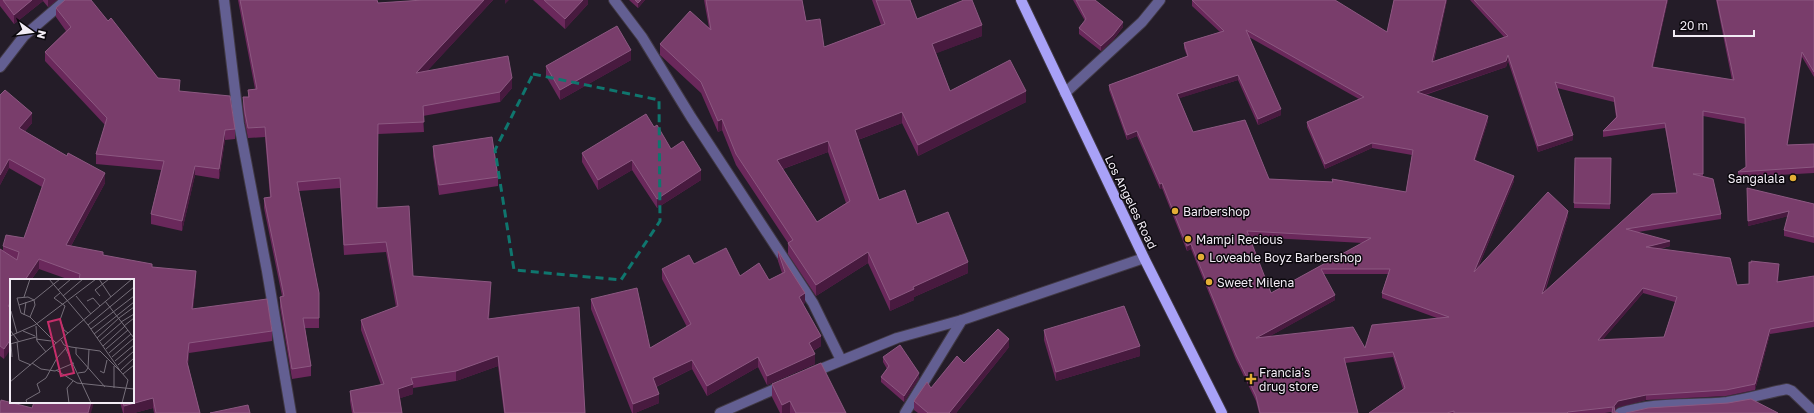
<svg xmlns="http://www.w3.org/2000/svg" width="1814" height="413" font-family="'Golos Text',sans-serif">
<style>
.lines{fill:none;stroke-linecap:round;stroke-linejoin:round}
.minor-casing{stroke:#413945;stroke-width:12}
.major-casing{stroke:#413945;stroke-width:12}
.minor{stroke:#635f92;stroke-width:10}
.major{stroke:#a8a1f7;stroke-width:10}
.wall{fill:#6a285b;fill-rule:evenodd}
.shaded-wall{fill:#481a3f}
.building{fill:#793d6b;stroke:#8c5881;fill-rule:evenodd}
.marked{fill:none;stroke:#0f766e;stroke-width:3;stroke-dasharray:8 5;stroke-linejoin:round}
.poi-dot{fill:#e3ae35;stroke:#0b080d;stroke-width:1.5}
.labels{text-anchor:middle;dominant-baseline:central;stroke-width:3;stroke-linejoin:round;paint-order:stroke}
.poi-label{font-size:12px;fill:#f2ecf5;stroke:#0b080d;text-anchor:start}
.street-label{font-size:12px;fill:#f2ecf5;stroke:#0b080d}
.inset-road{fill:none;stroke:#766f7a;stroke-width:1}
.view{fill:#c72d6a;fill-opacity:0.15;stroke:#c72d6a;stroke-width:2}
.inset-edge{fill:none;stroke:#f2ecf5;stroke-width:2}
</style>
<rect width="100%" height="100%" fill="#241c28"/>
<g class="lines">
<g class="minor-casing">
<g id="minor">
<polyline points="224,0 239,124 267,271 291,413"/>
<polyline points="614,0 642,37 691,117 813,303 841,360"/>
<polyline points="0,67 24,36 66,0"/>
<polyline points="1065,93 1142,22 1160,0"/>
<polyline points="811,373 897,338 962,320"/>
<polyline points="720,413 784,385"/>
<polyline points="905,413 962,320 1144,258"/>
<path d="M1620,413C1657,401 1690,406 1727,402C1747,399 1767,393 1787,389L1792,391L1814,412"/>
</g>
</g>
<g class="major-casing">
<polyline id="major" points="1021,0 1144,258 1222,413"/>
</g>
<use href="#minor" class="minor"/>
<use href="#major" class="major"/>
</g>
<g class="wall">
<polygon points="0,0 57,0 48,7 43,1 14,24 0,6"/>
<polygon points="238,0 377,0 378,3 423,0 493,0 427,71 512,88 500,102 423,116 424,132 378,134 377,208 413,276 491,292 489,319 585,413 504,413 498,366 456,381 413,388 413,394 400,398 402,413 352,413 350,401 350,391 381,385 361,330 361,320 396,307 386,252 344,255 340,188 299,191 319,293 319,328 305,328 311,366 311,376 292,379 280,307 280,297 282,296 264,208 264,198 270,197 265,137 248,138 245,123 243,107 243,97 248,97 248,90 255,89"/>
<polygon points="533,0 588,0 588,4 565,29"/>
<polygon points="629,0 645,0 638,8"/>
<path d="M704,0H802L806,21L824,47L881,25L872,0H910L917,19L982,36L936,53L950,91L1026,102L918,156L902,123L858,140L879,200L917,224L968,273L914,297V300L890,311L868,263L816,296L788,254V243L736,165L722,130L718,132L701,93L660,55V44L709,28ZM828,152L846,203L817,222L783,169Z"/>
<polygon points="1073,0 1095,0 1123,27 1113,40 1101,51 1079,34 1079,28 1085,21"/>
<path d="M1192,0L1387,32L1394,0H1447L1434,61L1504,37L1470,0H1668L1653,67L1732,80L1716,0H1814V77L1802,57L1787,145L1814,144V173L1738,177V172L1746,167L1745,124L1703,116V177L1721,214V219L1638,232L1670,246L1660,249L1737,285L1749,284L1751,261L1779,269L1778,282L1814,276V327L1770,334L1755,390L1726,396L1646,400L1618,407L1612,412L1605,413H1369L1403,389L1393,357L1345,363L1358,413H1259L1256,401L1236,360L1191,249L1187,251L1162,188L1160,189L1137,136L1127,140L1109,90V85L1187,56L1184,48V43L1220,32L1192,6ZM1249,37L1359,99L1307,122V127L1325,169L1372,148L1412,155L1406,192L1332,179V182L1269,179L1193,132L1179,98L1238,80L1258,125L1281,115ZM1508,61L1538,152L1573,140L1557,88L1614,102L1616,117L1603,131V137L1665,128L1677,193L1652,194L1545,292L1568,216L1478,268L1514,181L1475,160L1488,121L1425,95L1506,67ZM1249,237L1363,243L1271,293ZM1323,274H1388L1382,293V298L1437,318L1365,348L1268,337L1335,300ZM1643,293L1675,302L1664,337L1603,339Z"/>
<polygon points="56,8 108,21 158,78 180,91 235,129 235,139 225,140 219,179 195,175 182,231 151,224 151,214 161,170 96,164 96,154 105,125 45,61 45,52 66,31 56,17"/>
<polygon points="631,60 560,100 546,76 546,66"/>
<polygon points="0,95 32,123 25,131 105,183 71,246 103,255 152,267 196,280 193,309 272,331 272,341 189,353 188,365 200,413 154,413 153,408 134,413 123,413 120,402 133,402 133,280 70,280 39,269 31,280 11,280 4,359 0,356 0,249 3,251 3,246 24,238 42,187 9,168 0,185"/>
<polygon points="654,127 671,149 701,180 657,208 632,170 598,190 582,162 582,153"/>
<polygon points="433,146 498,177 498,186 439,195 433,156"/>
<polygon points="1575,158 1611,158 1610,209 1574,208"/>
<polygon points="1747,188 1814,204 1814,243 1784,236 1784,230 1788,216 1748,226"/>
<polygon points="778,251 805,303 803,304 821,346 813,351 815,364 767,385 758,367 707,396 692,369 656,387 659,403 635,413 632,413 591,309 591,299 650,348 687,327 662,279 662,269 694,264 740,276 769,280 782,273 778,261"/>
<polygon points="1044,330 1140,356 1056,381 1044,340"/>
<polygon points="1009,347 956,413 918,413 914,410 914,401 964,363"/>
<polygon points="883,357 919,378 904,402 881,382 881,377 887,369 883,362"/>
<polygon points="772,384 846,413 780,413 772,397"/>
</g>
<g class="shaded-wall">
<polygon points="32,0 43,0 43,1 14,24 14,15"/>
<polygon points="48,0 57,0 48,7"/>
<polygon points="484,0 493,0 416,83 416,73"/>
<polygon points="505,0 509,0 505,4"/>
<polygon points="583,0 588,0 588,4 565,29 565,19"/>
<polygon points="641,0 645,0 638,8 638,3"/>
<polygon points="1446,0 1447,0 1432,67 1432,62"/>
<polygon points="1667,0 1668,0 1652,72 1652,67"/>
<polygon points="1123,22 1123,27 1113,40 1101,51 1101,46"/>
<polygon points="982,25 982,36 932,55 932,44"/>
<polygon points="631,50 631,60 560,100 560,90"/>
<polygon points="1802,52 1802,57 1787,150 1787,145"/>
<polygon points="1508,55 1508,61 1506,67 1417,97 1417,92"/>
<polygon points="1238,75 1238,80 1177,99 1177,94"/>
<polygon points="512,78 512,88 500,102 500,92"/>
<polygon points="1026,91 1026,102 918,156 918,145"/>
<polygon points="1281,109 1281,115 1258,125 1258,119"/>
<polygon points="902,112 902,123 855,141 855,130"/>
<polygon points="32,113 32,123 19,138 19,128"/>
<polygon points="1488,116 1488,121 1474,165 1474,160"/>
<polygon points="722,119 722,130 718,132 718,121"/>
<polygon points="225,130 225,140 219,179 219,169"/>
<polygon points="1137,131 1137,136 1127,140 1127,135"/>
<polygon points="1573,135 1573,140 1538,152 1538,146"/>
<polygon points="828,141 828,152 777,171 777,160"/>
<polygon points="1372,143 1372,148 1325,169 1325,164"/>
<polygon points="9,159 9,168 0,185 0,175"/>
<polygon points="632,160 632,170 598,190 598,180"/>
<polygon points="195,166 195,175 182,231 182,221"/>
<polygon points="701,170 701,180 657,208 657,199"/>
<polygon points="105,173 105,183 66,255 66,245"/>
<polygon points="1514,176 1514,181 1474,277 1474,272"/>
<polygon points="1162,183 1162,188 1160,189 1160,184"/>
<polygon points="1568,211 1568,216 1542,299 1542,294"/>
<polygon points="1789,211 1789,216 1748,226 1748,221"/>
<polygon points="1670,241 1670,246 1646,252 1646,247"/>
<polygon points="1191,244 1191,249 1187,251 1187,246"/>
<polygon points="868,252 868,263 816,296 816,285"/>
<polygon points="39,259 39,269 31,280 25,280"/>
<polygon points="968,262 968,273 914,297 914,300 890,311 890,300 913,287"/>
<polygon points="1779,264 1779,269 1777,287 1777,282"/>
<polygon points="196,271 196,280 192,319 192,309"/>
<polygon points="491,282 491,292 488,329 488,319"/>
<polygon points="1643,288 1643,293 1598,345 1598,340"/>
<polygon points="805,293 805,303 799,306 799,297"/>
<polygon points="1335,295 1335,300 1256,344 1256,338"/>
<polygon points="11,302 11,312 8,306"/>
<polygon points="1770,329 1770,334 1755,390 1755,384"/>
<polygon points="821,336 821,346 809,353 809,343"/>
<polygon points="11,339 11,349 4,359 4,349"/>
<polygon points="1009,339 1009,347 956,413 949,413"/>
<polygon points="189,343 189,353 187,372 187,362"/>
<polygon points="1140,346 1140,356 1056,381 1056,372"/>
<polygon points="815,354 815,364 767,385 767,376"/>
<polygon points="498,356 498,366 456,381 456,371"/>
<polygon points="758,357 758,367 707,396 707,386"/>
<polygon points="692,360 692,369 653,388 653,378"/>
<polygon points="919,373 919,378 904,402 904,396"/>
<polygon points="413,384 413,394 398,399 398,389"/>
<polygon points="659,394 659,403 635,413 633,413 633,404"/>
<polygon points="1646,395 1646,400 1618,407 1614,411 1614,406 1618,401"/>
<polygon points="153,398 153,408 134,413 124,413 124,406"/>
<polygon points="790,401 790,413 782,413 782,405"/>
<polygon points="91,402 94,402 91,413 88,413"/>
</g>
<g class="building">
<polygon points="3,0 32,0 14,15"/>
<polygon points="65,0 91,0 108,21 111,18 158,78 180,80 179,91 230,96 235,129 225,130 219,169 195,166 182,221 151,214 164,161 96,154 107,118 45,52 71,27 56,8"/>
<polygon points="240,0 377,0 378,3 423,0 484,0 416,73 508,56 512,78 500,92 423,106 424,122 378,124 377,208 409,206 413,276 491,282 488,319 579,307 585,413 505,413 498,356 456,371 411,378 413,384 398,389 402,413 354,413 350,391 384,384 361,320 398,306 386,242 344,245 340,178 297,182 319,293 319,318 303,318 311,366 292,369 280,297 284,296 264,198 271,197 265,127 248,128 245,113 243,97 249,97 248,90 257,89"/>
<polygon points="544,0 583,0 565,19"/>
<polygon points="635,0 641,0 638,3"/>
<path d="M706,0H802L806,21L820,19L824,47L885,24L876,0H910L917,19L964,0H972L982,25L932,44L950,91L1010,60L1026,91L918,145L902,112L855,130L879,200L905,190L917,224L948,212L968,262L913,287L914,289L890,300L868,252L816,285L788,243L793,240L736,154L722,119L718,121L701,82L660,44L690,11L711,30ZM828,141L850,201L817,222L777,160Z"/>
<polygon points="1076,0 1095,0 1123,22 1113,35 1101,46 1079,28 1086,19"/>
<path d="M1192,0H1335L1387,32L1394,0H1446L1432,62L1508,36L1474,0H1667L1652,67L1734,80L1717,0H1814V72L1802,52L1787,145L1814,144V167L1738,172L1746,167L1745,118L1703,111V174H1693L1713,179L1721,214L1626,229L1670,241L1646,247L1730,258L1737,285L1749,284V262L1751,263V261L1779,264L1777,282L1814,276V321L1770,329L1755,384L1726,390L1646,395L1618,401L1614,406L1615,412L1618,413H1612L1613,407L1568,412L1567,413H1454V411L1447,413H1369L1405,388L1393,352L1344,358L1358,413H1260L1256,396L1236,355L1191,244L1187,246L1162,183L1160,184L1137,131L1127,135L1109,85L1188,56L1184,43L1224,31ZM1246,30L1364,97L1307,122L1325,164L1372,143L1413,150L1406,192L1332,179L1333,182L1269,179L1245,120L1193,132L1177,94L1238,75L1258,119L1281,109ZM1508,55L1538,146L1573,135L1555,82L1614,97L1617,117L1603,131L1665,123L1677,193L1652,194L1542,294L1568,211L1548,192L1474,272L1514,176L1474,160L1488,116L1417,92L1506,61ZM1247,231L1371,238L1271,293ZM1321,269H1390L1382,293L1449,317L1372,325L1365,348L1353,327L1256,338L1335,295ZM1643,288L1677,297L1664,337L1598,340Z"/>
<polygon points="617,26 631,50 560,90 546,66"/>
<polygon points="5,90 32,113 19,128 67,156 68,153 105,173 66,245 103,252 103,255 152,264 152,267 196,271 192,309 267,299 272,331 189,343 187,362 200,413 156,413 153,398 124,406 123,402 133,402 133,280 79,280 80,274 39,259 25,280 11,280 11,302 8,306 11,308 11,339 4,349 0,346 0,249 17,260 19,252 3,246 6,235 24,238 45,179 9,159 0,175 0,95"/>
<polygon points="646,114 654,127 657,125 671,149 683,141 701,170 657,199 632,160 598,180 582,153"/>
<polygon points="492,137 498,177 439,185 433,146"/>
<polygon points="1575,158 1611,158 1610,204 1574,203"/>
<polygon points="1747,188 1814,204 1814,237 1784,230 1789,211 1748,221"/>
<polygon points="726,248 740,276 759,263 769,280 785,272 778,251 805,293 799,297 821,336 809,343 815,354 767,376 758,357 707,386 692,360 653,378 659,394 633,404 591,299 637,288 650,348 691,324 662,269 689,255 694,264"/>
<polygon points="1124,306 1140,346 1056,372 1044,330"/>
<polygon points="998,329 1009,339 949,413 928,413 914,401 927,382 931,388 957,356 964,363"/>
<polygon points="900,345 919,373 904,396 881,377 889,366 883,357"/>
<polygon points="821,363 846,413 796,413 790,401 782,405 772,384"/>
<polygon points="1751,399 1778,413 1626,413 1648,408 1728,403"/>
<polygon points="1,400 32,408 34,402 91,402 88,413 0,413 0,404"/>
<polygon points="248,405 250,413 210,413"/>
</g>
<path class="marked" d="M533,74L659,100L660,221L621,280L514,270L495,150Z"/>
<g class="poi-dot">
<circle cx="1793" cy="178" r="4"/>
<circle cx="1175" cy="211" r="4"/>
<circle cx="1188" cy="239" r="4"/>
<circle cx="1201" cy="257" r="4"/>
<circle cx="1209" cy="282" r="4"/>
<path d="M1249 373h4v4h4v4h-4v4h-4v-4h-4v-4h4z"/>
</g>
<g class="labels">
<g class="poi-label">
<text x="1785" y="178" text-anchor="end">Sangalala</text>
<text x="1183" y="211">Barbershop</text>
<text x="1196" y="239">Mampi Recious</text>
<text x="1209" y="257">Loveable Boyz Barbershop</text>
<text x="1217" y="282">Sweet Milena</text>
<text x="1259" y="372">Francia's<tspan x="1259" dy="14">drug store</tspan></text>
</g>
<g class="street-label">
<text transform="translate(1131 202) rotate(64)">Los Angeles Road</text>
</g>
</g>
<g transform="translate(10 279)">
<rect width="124" height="124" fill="#241c28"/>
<path class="inset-road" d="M39,0L78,46L111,93M89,0L101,18M48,11L61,0M50,14L44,19L55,27L50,41L54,51L58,54M53,17L73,0M66,17L81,35M90,17L85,11L99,0M14,18L20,0M77,22L83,19L90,27M95,22L124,59M9,26L24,21L50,0M1,32L7,54M14,36L16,23M20,38L25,26L24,21L18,18L7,19L11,34L20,38L46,64M109,39L124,28M111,43L124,35M78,46L124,8M26,47L27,62L36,73M114,47L124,39M81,50L124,17M0,51L9,63M13,52L25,57M84,55L124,23M0,57L25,46L86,0M87,59L109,39M26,60L41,62M51,61L54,66L61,68L90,72L111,93L118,101L112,124M90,62L112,43M7,63L9,81L21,86M0,65L26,58M1,65L2,78M93,67L115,47M55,68L81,124M66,69V75L95,108M96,70L118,51M99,74L121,55M102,78L124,59M105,82L124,66M22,84L31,90L45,92L64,84M108,86L124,72M46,91L67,104L124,110M111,91L124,79M90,92L94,94L97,81M68,94L75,93L78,89L79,70M113,95L124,86M0,103L122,0M104,109V87M17,124L16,121L30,113L27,105L36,99L47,79L56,69M59,124L57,109L63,102"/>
<path class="view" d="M50,40L64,94L51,97L38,43Z"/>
<rect width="124" height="124" class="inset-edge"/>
</g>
<g transform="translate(32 32) rotate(104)" stroke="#0b080d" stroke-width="3" paint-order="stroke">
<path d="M0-3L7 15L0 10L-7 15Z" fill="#f2ecf5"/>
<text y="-6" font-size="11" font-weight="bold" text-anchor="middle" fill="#f2ecf5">N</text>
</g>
<path d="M1674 30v6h80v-6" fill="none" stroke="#f2ecf5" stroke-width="2"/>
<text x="1680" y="30" font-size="12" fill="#f2ecf5" stroke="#0b080d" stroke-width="3" paint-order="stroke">20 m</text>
</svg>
